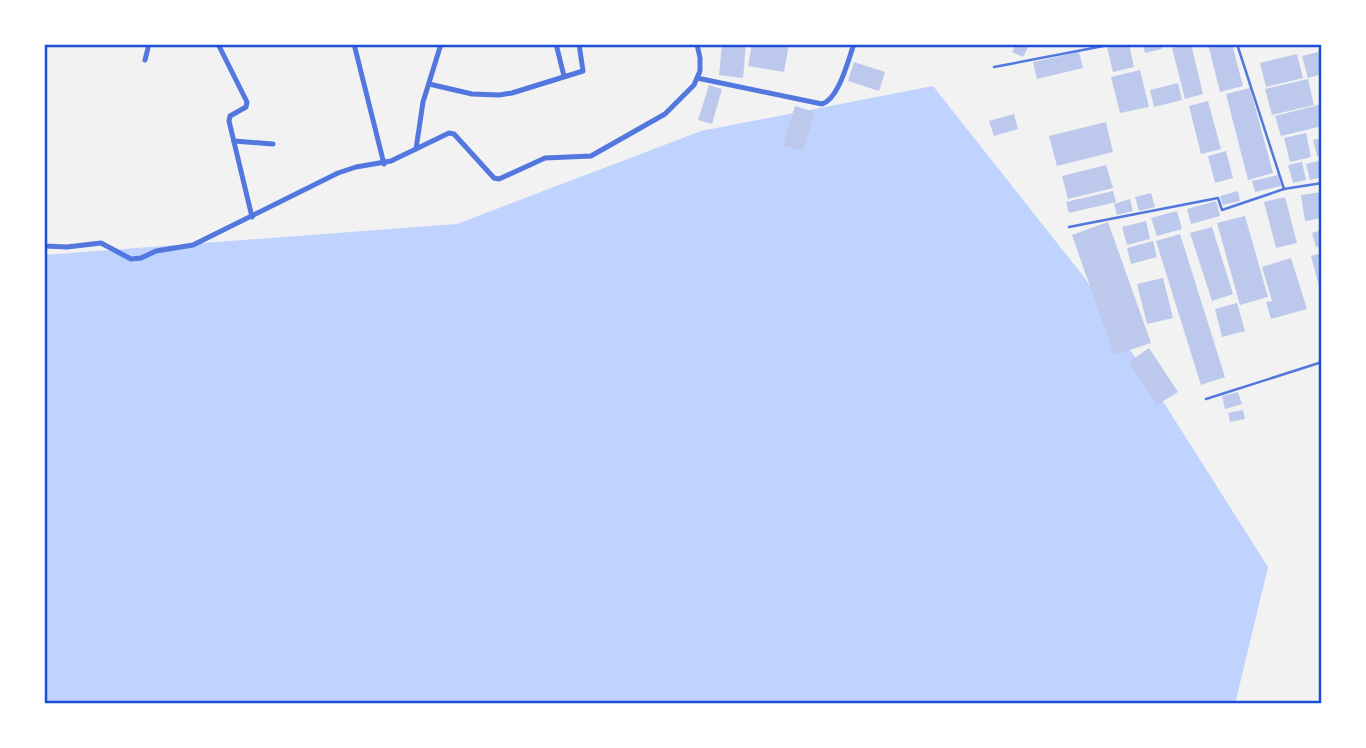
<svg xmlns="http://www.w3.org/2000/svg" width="1366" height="748" font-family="Raleway,sans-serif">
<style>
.water{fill:#bfd3fe}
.building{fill:#bdc9ec}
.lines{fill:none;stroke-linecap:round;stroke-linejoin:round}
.service{stroke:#5277de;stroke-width:2.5}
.minor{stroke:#5277de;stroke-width:5}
.neatline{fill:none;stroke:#1d4ed8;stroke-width:2.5}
</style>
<rect width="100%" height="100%" fill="#f2f2f2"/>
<polygon class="water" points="933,86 1084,277 1268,567 1235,704 44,704 44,255 457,224 701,131"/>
<g class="building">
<polygon points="722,44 746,44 743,78 719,75"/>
<polygon points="752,44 789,44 784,72 748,66"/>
<polygon points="1016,44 1030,44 1023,57 1012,52"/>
<polygon points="1120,44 1129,44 1134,67 1113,72 1107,47"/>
<polygon points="1143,44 1161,44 1162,49 1145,53"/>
<polygon points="1191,44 1203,94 1185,99 1172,48"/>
<polygon points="1208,44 1232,44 1243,86 1220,92"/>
<polygon points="1322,51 1322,74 1308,78 1302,56"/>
<polygon points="1079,52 1083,68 1037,79 1033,62"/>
<polygon points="1297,54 1303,78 1266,87 1260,63"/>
<polygon points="854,62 885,72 879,91 848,81"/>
<polygon points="1140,70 1149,107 1120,113 1111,77"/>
<polygon points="1308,79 1314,105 1272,115 1265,89"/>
<polygon points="1178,83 1182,100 1154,107 1150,90"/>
<polygon points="709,85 722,89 712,124 698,120"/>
<polygon points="1250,88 1273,173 1248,180 1226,94"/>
<polygon points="1208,101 1221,149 1201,154 1189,106"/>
<polygon points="1322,104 1322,126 1281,136 1275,116"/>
<polygon points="795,106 815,112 803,151 783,145"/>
<polygon points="1014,114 1018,129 994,136 989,121"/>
<polygon points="1106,122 1113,152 1057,166 1049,136"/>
<polygon points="1306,133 1311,157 1290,162 1284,138"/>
<polygon points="1322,138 1322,155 1317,156 1313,140"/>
<polygon points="1226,151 1233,178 1215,183 1208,156"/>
<polygon points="1322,160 1322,177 1310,180 1306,164"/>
<polygon points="1302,162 1306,180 1293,183 1288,165"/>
<polygon points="1106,165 1113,188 1068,199 1062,176"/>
<polygon points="1278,175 1281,186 1255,192 1252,181"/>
<polygon points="1113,191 1116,202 1069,213 1066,202"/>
<polygon points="1238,191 1240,201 1223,205 1220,196"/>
<polygon points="1322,192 1322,218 1305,221 1301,195"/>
<polygon points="1151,193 1155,207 1139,211 1135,197"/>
<polygon points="1285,197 1297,243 1276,248 1264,202"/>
<polygon points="1130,199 1133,211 1117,215 1114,204"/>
<polygon points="1216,201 1220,216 1191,224 1187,209"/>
<polygon points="1177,211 1182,229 1157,236 1151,218"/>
<polygon points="1245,216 1268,297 1240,305 1217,223"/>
<polygon points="1146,221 1150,239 1127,245 1122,227"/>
<polygon points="1108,222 1151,343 1114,355 1072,235"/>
<polygon points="1212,227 1233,294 1212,301 1190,233"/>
<polygon points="1322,230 1322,246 1316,247 1312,233"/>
<polygon points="1180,234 1225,377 1201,385 1156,241"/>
<polygon points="1153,241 1157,257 1131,264 1127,248"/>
<polygon points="1322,253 1322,290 1320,290 1311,256"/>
<polygon points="1291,258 1307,309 1271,319 1266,302 1272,301 1262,267"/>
<polygon points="1163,278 1173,318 1147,324 1137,284"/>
<polygon points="1237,303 1245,331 1222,337 1215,309"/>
<polygon points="1149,348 1178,392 1157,405 1129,362"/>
<polygon points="1238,392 1242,404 1225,409 1222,396"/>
<polygon points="1243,410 1245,419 1230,422 1228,413"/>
</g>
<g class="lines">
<g class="service">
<polyline points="1237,44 1284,189"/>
<polyline points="994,67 1114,44"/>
<polyline points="1069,227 1218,198 1222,210 1284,189 1322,183"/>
<polyline points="1206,399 1322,362"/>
</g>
<g class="minor">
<polyline points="218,44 247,102 246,107 230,116 229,121 252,217"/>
<polyline points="354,44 384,164"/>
<polyline points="556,44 564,76"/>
<polyline points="145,60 149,44"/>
<path d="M697,78L822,104C839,99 848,60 854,44"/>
<polyline points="429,84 472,94 499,95 512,93 583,71 579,44"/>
<polyline points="234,141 273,144"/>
<polyline points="416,149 423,102 441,44"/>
<polyline points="44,246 67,247 101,243 131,259 141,258 156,251 193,245 338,173 356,167 391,161 449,133 454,134 494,178 499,179 545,158 591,156 665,114 694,85 700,71 700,58 697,44"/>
</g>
</g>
<rect width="1366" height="748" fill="none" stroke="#ffffff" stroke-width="91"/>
<rect x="46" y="46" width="1274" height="656" class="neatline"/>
</svg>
